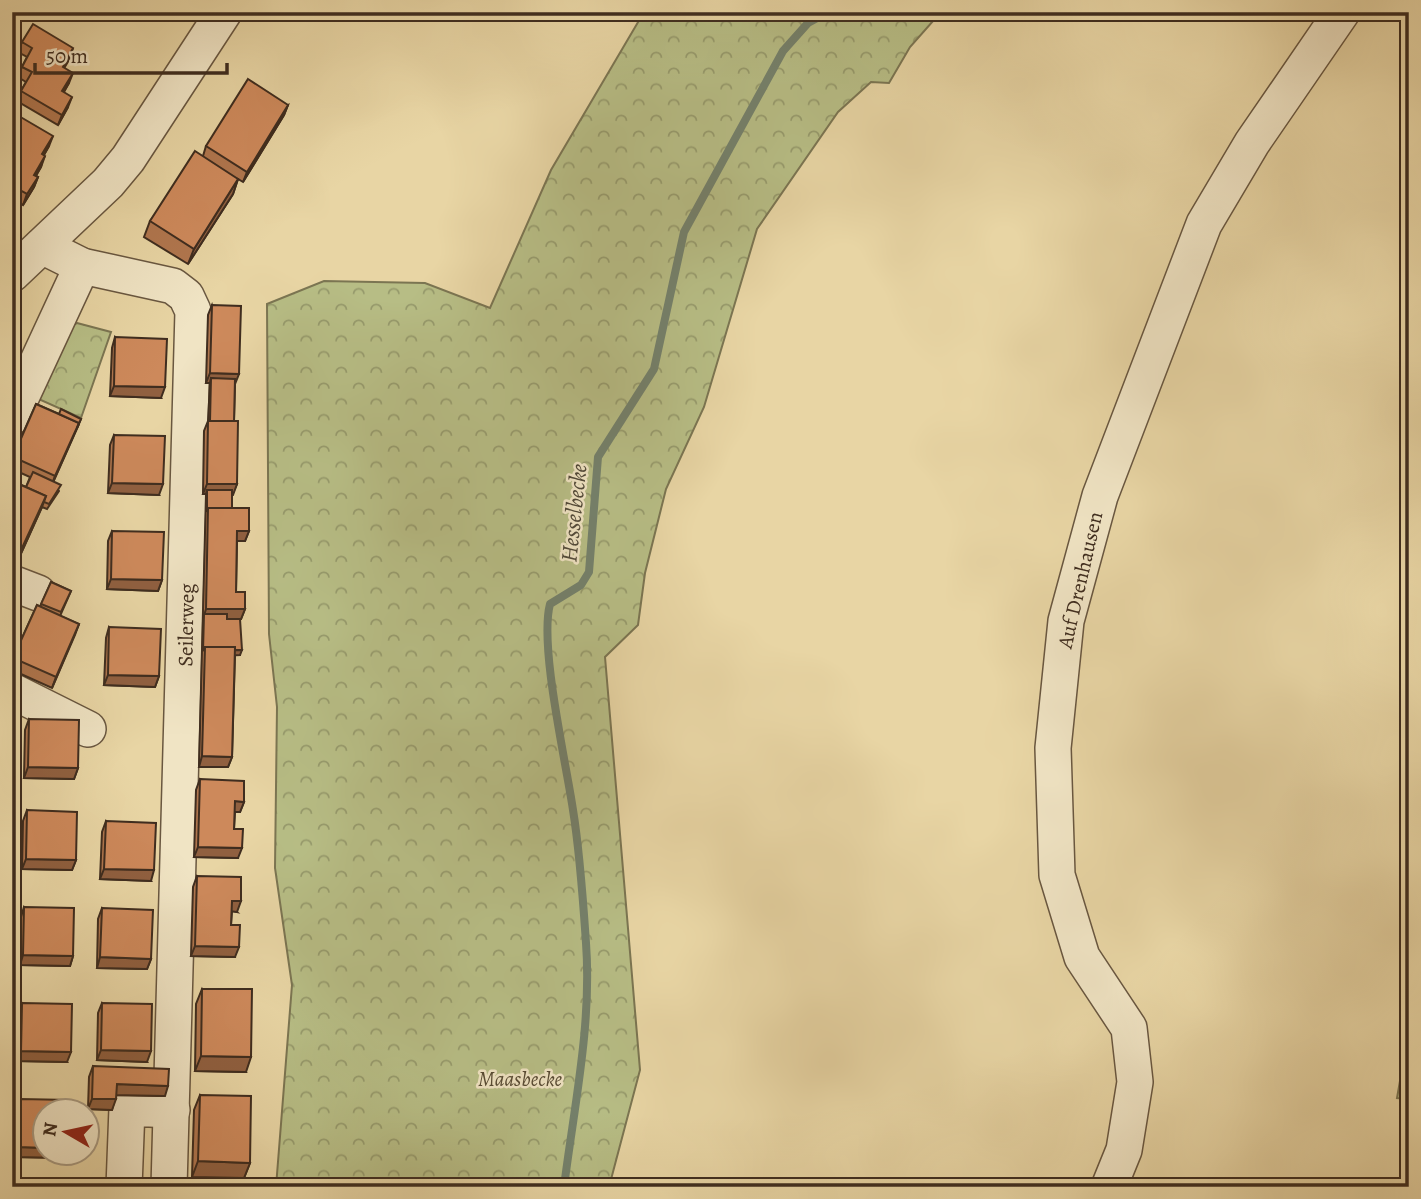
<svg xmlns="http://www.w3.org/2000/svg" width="1421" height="1199" font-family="Alegreya,serif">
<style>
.forest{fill:url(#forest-crowns);stroke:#7b7552;stroke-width:2}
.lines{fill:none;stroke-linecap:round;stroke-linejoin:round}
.stream{stroke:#74816c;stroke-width:8}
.minor-casing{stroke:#695740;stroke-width:38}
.minor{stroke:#f0e4c4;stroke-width:35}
.wall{fill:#b0764e;stroke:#3f2d1f;stroke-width:2}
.shaded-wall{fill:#906040;stroke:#3f2d1f;stroke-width:2}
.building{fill:#cd895b;stroke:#3f2d1f;stroke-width:2}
.labels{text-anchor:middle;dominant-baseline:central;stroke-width:5;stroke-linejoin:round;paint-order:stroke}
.street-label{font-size:21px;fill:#3f2d1f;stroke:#f0e4c4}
.park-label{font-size:21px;font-style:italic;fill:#574a33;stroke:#f0e4c4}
.water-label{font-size:23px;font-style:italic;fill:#514939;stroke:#f0e4c4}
</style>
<defs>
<pattern id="forest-crowns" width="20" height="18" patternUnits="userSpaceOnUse" patternTransform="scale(1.75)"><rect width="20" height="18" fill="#b7bd85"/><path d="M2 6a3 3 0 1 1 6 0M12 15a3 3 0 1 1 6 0" fill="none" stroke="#969a6c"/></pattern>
</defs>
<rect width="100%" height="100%" fill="#e8d5a4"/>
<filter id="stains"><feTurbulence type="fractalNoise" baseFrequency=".00286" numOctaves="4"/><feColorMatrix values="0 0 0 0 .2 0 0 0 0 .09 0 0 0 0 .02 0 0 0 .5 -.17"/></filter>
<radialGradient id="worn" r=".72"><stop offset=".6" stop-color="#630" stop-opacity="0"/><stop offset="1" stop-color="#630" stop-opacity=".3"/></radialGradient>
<g class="forest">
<polygon points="644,12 941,12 910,47 889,83 871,82 838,112 757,229 704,407 666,489 645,573 638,625 605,657 640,1070 609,1187 276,1187 292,985 275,868 277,707 269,634 267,304 324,281 425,283 490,308 551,170"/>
<polygon points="77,323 111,332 81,418 34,397 65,329"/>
<polygon points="1409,1034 1409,1099 1397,1098 1407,1041"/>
</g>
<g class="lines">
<path class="stream" d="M564,1187C574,1107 592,1024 586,943C583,899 580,853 573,810C566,762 539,646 550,604L581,585L589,572L598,457L654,369L684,232L783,51L808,23L828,12"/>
<g class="minor-casing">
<g id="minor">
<polyline points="42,246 82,266 173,286 186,296 193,311 169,1187"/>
<polyline points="12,274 108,183 128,159 224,12"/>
<polyline points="12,417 82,266"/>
<polyline points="12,583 38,593"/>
<polyline points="12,691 88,729"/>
<polyline points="124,1187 127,1108 172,1110"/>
<polyline points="1109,1187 1124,1150 1135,1082 1129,1028 1082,957 1057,875 1053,748 1066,621 1100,496 1204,224 1252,143 1342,12"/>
</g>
</g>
<use href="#minor" class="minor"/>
</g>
<g class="wall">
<polygon points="22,42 70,58 64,67 69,83 64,92 68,107 58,125 17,101 21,91 26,82 18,77 22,67 27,57 18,52"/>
<polygon points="288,105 284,115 243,182 238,179 233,194 188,264 144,237 150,221 203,156 206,146"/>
<polygon points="12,112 49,146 44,155 41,167 36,176 38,177 34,187 23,205 12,198"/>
<polygon points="212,305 235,384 234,421 237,484 232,495 232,508 249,531 245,541 237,541 236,592 245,609 241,619 240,619 240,655 235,655 232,757 228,767 199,767 206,494 203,494 204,431 208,421 210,383 206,383 208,315"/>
<polygon points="115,337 161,398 110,396 112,348"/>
<polygon points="36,404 59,414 81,419 53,482 59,491 47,509 42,507 14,569 12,568 12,481 26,487 30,477 12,469 12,458"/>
<polygon points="114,435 159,495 108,493 110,445"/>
<polygon points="112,531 162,580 158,591 107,589 108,541"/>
<polygon points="51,582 71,591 60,616 79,624 52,688 12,670 12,660 37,605 40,607"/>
<polygon points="109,627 159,676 155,687 104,685 106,638"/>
<polygon points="29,719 78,768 74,779 24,778 25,730"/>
<polygon points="200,779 244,802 240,812 235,812 234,829 238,858 194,857 196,790"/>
<polygon points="27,810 76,860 72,870 22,869 23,821"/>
<polygon points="106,821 151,881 100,879 102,832"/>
<polygon points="197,876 237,912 232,911 231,925 235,957 191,956 193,887"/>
<polygon points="24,907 73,956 70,966 20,965 21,917"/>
<polygon points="102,908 151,959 147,969 97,968 98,919"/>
<polygon points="202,989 246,1072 195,1071 196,1004"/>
<polygon points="22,1003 67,1062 17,1061 18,1013"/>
<polygon points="102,1003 147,1062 97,1060 98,1013"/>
<polygon points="93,1066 165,1096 116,1095 112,1110 88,1109 89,1077"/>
<polygon points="200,1095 250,1163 244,1178 192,1177 194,1110"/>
<polygon points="20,1099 46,1153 67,1153 65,1158 15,1157 16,1109"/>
</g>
<g class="shaded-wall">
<polygon points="73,48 70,58 59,77 63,67"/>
<polygon points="73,73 69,83 58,101 62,91"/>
<polygon points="72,97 68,107 58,125 62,115"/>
<polygon points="288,105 284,115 243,182 247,172"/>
<polygon points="53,136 49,146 38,165 42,154"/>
<polygon points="45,156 41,167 30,185 34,175"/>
<polygon points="38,177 34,187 23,205 27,194"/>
<polygon points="238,179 233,194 188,264 194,249"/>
<polygon points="210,373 239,374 235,384 211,378 210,383 206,383"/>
<polygon points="114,386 165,387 161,398 110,396"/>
<polygon points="79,424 51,487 55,476"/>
<polygon points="112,483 163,484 159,495 108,493"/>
<polygon points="207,484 237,484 233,495 207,494 207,490 206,494 203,494"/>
<polygon points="46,496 42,507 14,569 22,548"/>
<polygon points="237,531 249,531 245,541 233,541"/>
<polygon points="111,579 162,580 158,591 107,589"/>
<polygon points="206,609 245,609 241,619 204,619 204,614 203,619"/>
<polygon points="79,624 75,635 52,688 56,677"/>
<polygon points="242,650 240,655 205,657 205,651"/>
<polygon points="108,675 159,676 155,687 104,685"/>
<polygon points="202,756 232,757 228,767 199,767"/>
<polygon points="28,767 78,768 74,779 24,778"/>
<polygon points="235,801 244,802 240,812 231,812"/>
<polygon points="198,847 242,848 238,858 194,857"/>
<polygon points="26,859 76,860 72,870 22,869"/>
<polygon points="104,869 154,870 151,881 100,879"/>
<polygon points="232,901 241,901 237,912 229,911"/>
<polygon points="195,946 239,947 235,957 191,956"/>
<polygon points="23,955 73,956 70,966 20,965"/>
<polygon points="100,957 151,959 147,969 97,968"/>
<polygon points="101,1050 151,1051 147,1062 97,1060"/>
<polygon points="21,1051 71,1052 67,1062 17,1061"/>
<polygon points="201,1056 251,1057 246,1072 195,1071"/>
<polygon points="117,1084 168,1086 165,1096 113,1095"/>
<polygon points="92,1099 116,1099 112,1110 88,1109"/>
<polygon points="19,1147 46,1148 46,1153 67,1153 65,1158 15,1157"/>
<polygon points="198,1161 250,1163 244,1178 192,1177"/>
</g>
<g class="building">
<polygon points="33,24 73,48 63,67 73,73 62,91 72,97 62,115 21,91 32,72 22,67 32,48 22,42"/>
<polygon points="248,79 288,105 247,172 206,146"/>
<polygon points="12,112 53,136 42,154 45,156 34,175 38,177 27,194 12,186"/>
<polygon points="195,151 238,179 194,249 150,221"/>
<polygon points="212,305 241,306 239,374 210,373"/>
<polygon points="115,337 167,339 165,387 114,386"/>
<polygon points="211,378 235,379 234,421 210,421"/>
<polygon points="36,404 79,423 55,476 13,457"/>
<polygon points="61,409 81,419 77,428 79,423 59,414"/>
<polygon points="208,421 238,421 237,484 207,484"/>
<polygon points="114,435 165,436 163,484 112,483"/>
<polygon points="33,472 61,485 49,504 44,502 46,496 26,487"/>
<polygon points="12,481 46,496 22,548 12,543"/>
<polygon points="207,490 232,490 232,508 208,508 207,512"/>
<polygon points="208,508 249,508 249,531 237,531 236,592 245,592 245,609 206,609"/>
<polygon points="112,531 164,532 162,580 111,579"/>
<polygon points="12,549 20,553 16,563 12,562"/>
<polygon points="51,582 71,591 61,612 41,604"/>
<polygon points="37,605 79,624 56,677 13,658"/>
<polygon points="204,614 227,614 227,619 240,619 242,650 235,650 235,647 205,647 203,651"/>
<polygon points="109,627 161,629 159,676 108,675"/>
<polygon points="205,647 235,647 232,757 202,756"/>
<polygon points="29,719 79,720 78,768 28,767"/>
<polygon points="200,779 244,781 244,802 235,801 234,829 243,829 242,848 198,847"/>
<polygon points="27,810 77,812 76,860 26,859"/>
<polygon points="106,821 156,823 154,870 104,869"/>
<polygon points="197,876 241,877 241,901 232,901 231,925 240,925 239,947 195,946"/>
<polygon points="24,907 74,908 73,956 23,955"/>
<polygon points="102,908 153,910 151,959 100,957"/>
<polygon points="202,989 252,989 251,1057 201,1056"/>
<polygon points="22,1003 72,1004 71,1052 21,1051"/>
<polygon points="102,1003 152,1004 151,1051 101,1050"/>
<polygon points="93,1066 169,1069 168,1086 117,1084 116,1099 92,1099"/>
<polygon points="200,1095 251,1096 250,1163 198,1161"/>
<polygon points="20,1099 70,1100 70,1111 46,1111 46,1148 19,1147"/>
</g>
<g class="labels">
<g class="street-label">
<text transform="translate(1080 580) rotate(-77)">Auf Drenhausen</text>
<text transform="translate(186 625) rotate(-89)">Seilerweg</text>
</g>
<g class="park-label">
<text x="520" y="1079">Maasbecke</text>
</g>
<g class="water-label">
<text transform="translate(574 513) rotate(-84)">Hesselbecke</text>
</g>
</g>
<rect width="1421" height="1199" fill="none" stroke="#e8d5a4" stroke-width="42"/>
<rect x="14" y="14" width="1393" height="1171" fill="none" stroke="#3f2d1f" stroke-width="3.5"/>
<rect x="21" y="21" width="1379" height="1157" fill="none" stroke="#3f2d1f" stroke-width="2"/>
<g transform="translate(66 1132) rotate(279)"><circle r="33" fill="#f0e4c4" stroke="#a99b82" stroke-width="2"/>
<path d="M0-5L12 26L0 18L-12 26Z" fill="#8f2418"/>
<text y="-10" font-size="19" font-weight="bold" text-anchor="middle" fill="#3f2d1f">N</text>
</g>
<path d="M35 63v10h192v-10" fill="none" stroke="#3f2d1f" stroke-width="3.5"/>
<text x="46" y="63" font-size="21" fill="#3f2d1f" stroke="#f0e4c4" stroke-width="5" paint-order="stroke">50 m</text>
<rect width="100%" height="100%" filter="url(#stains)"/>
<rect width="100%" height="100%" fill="url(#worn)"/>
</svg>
